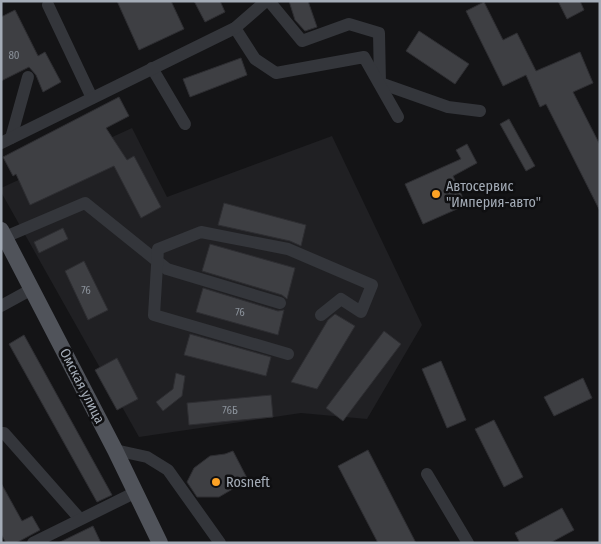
<svg xmlns="http://www.w3.org/2000/svg" width="601" height="544" font-family="'Fira Sans Condensed',sans-serif">
<style>
.built{fill:#202023}
.building{fill:#3e3f43;stroke:#2e2e32}
.lines{fill:none;stroke-linecap:round;stroke-linejoin:round}
.minor{stroke:#34363b;stroke-width:12}
.major{stroke:#50535a;stroke-width:16}
.poi-dot{fill:#fca225;stroke:#0f0f11;stroke-width:2}
.labels{text-anchor:middle;dominant-baseline:central;stroke-width:5;stroke-linejoin:round;paint-order:stroke}
.number-label{font-size:11px;fill:#8a919a}
.poi-label{font-size:14px;fill:#a4acb7;stroke:#0f0f11;text-anchor:start}
.street-label{font-size:14px;fill:#a4acb7;stroke:#0f0f11}
</style>
<rect width="100%" height="100%" fill="#141416"/>
<polygon class="built" points="132,128 167,197 332,136 422,325 367,419 301,413 139,437 1,192 1,188"/>
<g class="building">
<polygon points="117,1 171,1 184,29 139,50"/>
<polygon points="194,1 220,1 225,12 205,22"/>
<polygon points="289,1 308,1 317,27 305,31 295,20"/>
<polygon points="558,1 580,1 584,10 567,19"/>
<polygon points="484,2 503,40 517,33 536,71 580,52 593,83 573,92 600,145 600,211 546,104 540,107 526,75 503,86 466,11"/>
<polygon points="15,10 38,56 45,52 61,82 43,92 36,75 29,67 1,81 1,17"/>
<polygon points="419,31 469,64 455,84 406,51"/>
<polygon points="241,58 247,75 190,97 183,79"/>
<polygon points="119,97 129,116 106,128 127,160 134,156 161,207 141,218 114,166 30,205 16,174 13,176 3,157"/>
<polygon points="509,119 535,166 526,171 500,124"/>
<polygon points="467,144 477,163 453,176 466,205 423,224 405,184 461,159 456,150"/>
<polygon points="224,203 306,225 301,246 290,241 218,225"/>
<polygon points="63,228 68,239 39,253 34,242"/>
<polygon points="210,244 295,268 287,299 282,295 202,271"/>
<polygon points="84,261 108,310 88,320 65,271"/>
<polygon points="203,288 278,311 284,310 278,335 196,312"/>
<polygon points="335,314 355,326 317,389 291,382 328,320"/>
<polygon points="384,331 401,344 343,421 326,408"/>
<polygon points="190,334 271,357 266,376 184,355"/>
<polygon points="24,335 112,495 97,502 9,344"/>
<polygon points="117,358 138,399 117,410 95,370"/>
<polygon points="441,361 466,420 447,428 422,369"/>
<polygon points="176,373 185,376 182,396 163,411 156,402 173,389"/>
<polygon points="583,378 592,398 554,416 544,397"/>
<polygon points="271,395 273,417 189,425 187,403"/>
<polygon points="494,420 523,477 504,487 475,429"/>
<polygon points="368,450 416,543 378,543 338,466"/>
<polygon points="233,451 248,480 219,497 197,497 187,482 194,468 210,456 225,454"/>
<polygon points="1,483 22,521 32,516 40,530 16,543 6,543 1,534"/>
<polygon points="562,508 574,530 550,543 520,543 515,533"/>
<polygon points="93,526 101,543 58,543"/>
</g>
<g class="lines">
<g class="minor">
<polyline points="269,1 302,41 349,24 379,33 380,83 448,107 480,111"/>
<polyline points="48,5 92,98"/>
<polyline points="235,28 255,59 276,73 364,57 398,117"/>
<polyline points="152,68 185,124"/>
<polyline points="11,138 28,77"/>
<polyline points="1,143 235,28 266,1"/>
<polyline points="5,237 85,203 167,269 280,303"/>
<polyline points="1,306 32,289"/>
<polyline points="288,354 154,315 158,249 201,232 288,249 372,285 361,312 341,299 321,315"/>
<polyline points="1,433 4,433 80,519"/>
<polyline points="115,450 147,457 168,470 220,543"/>
<polyline points="427,474 468,543"/>
<polyline points="33,543 136,492"/>
</g>
<polyline class="major" points="1,230 115,450 160,543"/>
</g>
<g class="poi-dot">
<circle cx="436" cy="194" r="5"/>
<circle cx="216" cy="482" r="5"/>
</g>
<g class="labels">
<g class="number-label">
<text x="14" y="55">80</text>
<text x="86" y="290">76</text>
<text x="240" y="312">76</text>
<text x="230" y="410">76Б</text>
</g>
<g class="poi-label">
<text x="446" y="186">Автосервис<tspan x="446" dy="16">"Империя-авто"</tspan></text>
<text x="226" y="482">Rosneft</text>
</g>
<g class="street-label">
<text transform="translate(82 386) rotate(63)">Омская улица</text>
</g>
</g>
<rect width="601" height="544" fill="none" stroke="#a4acb7" stroke-width="5"/>
</svg>
